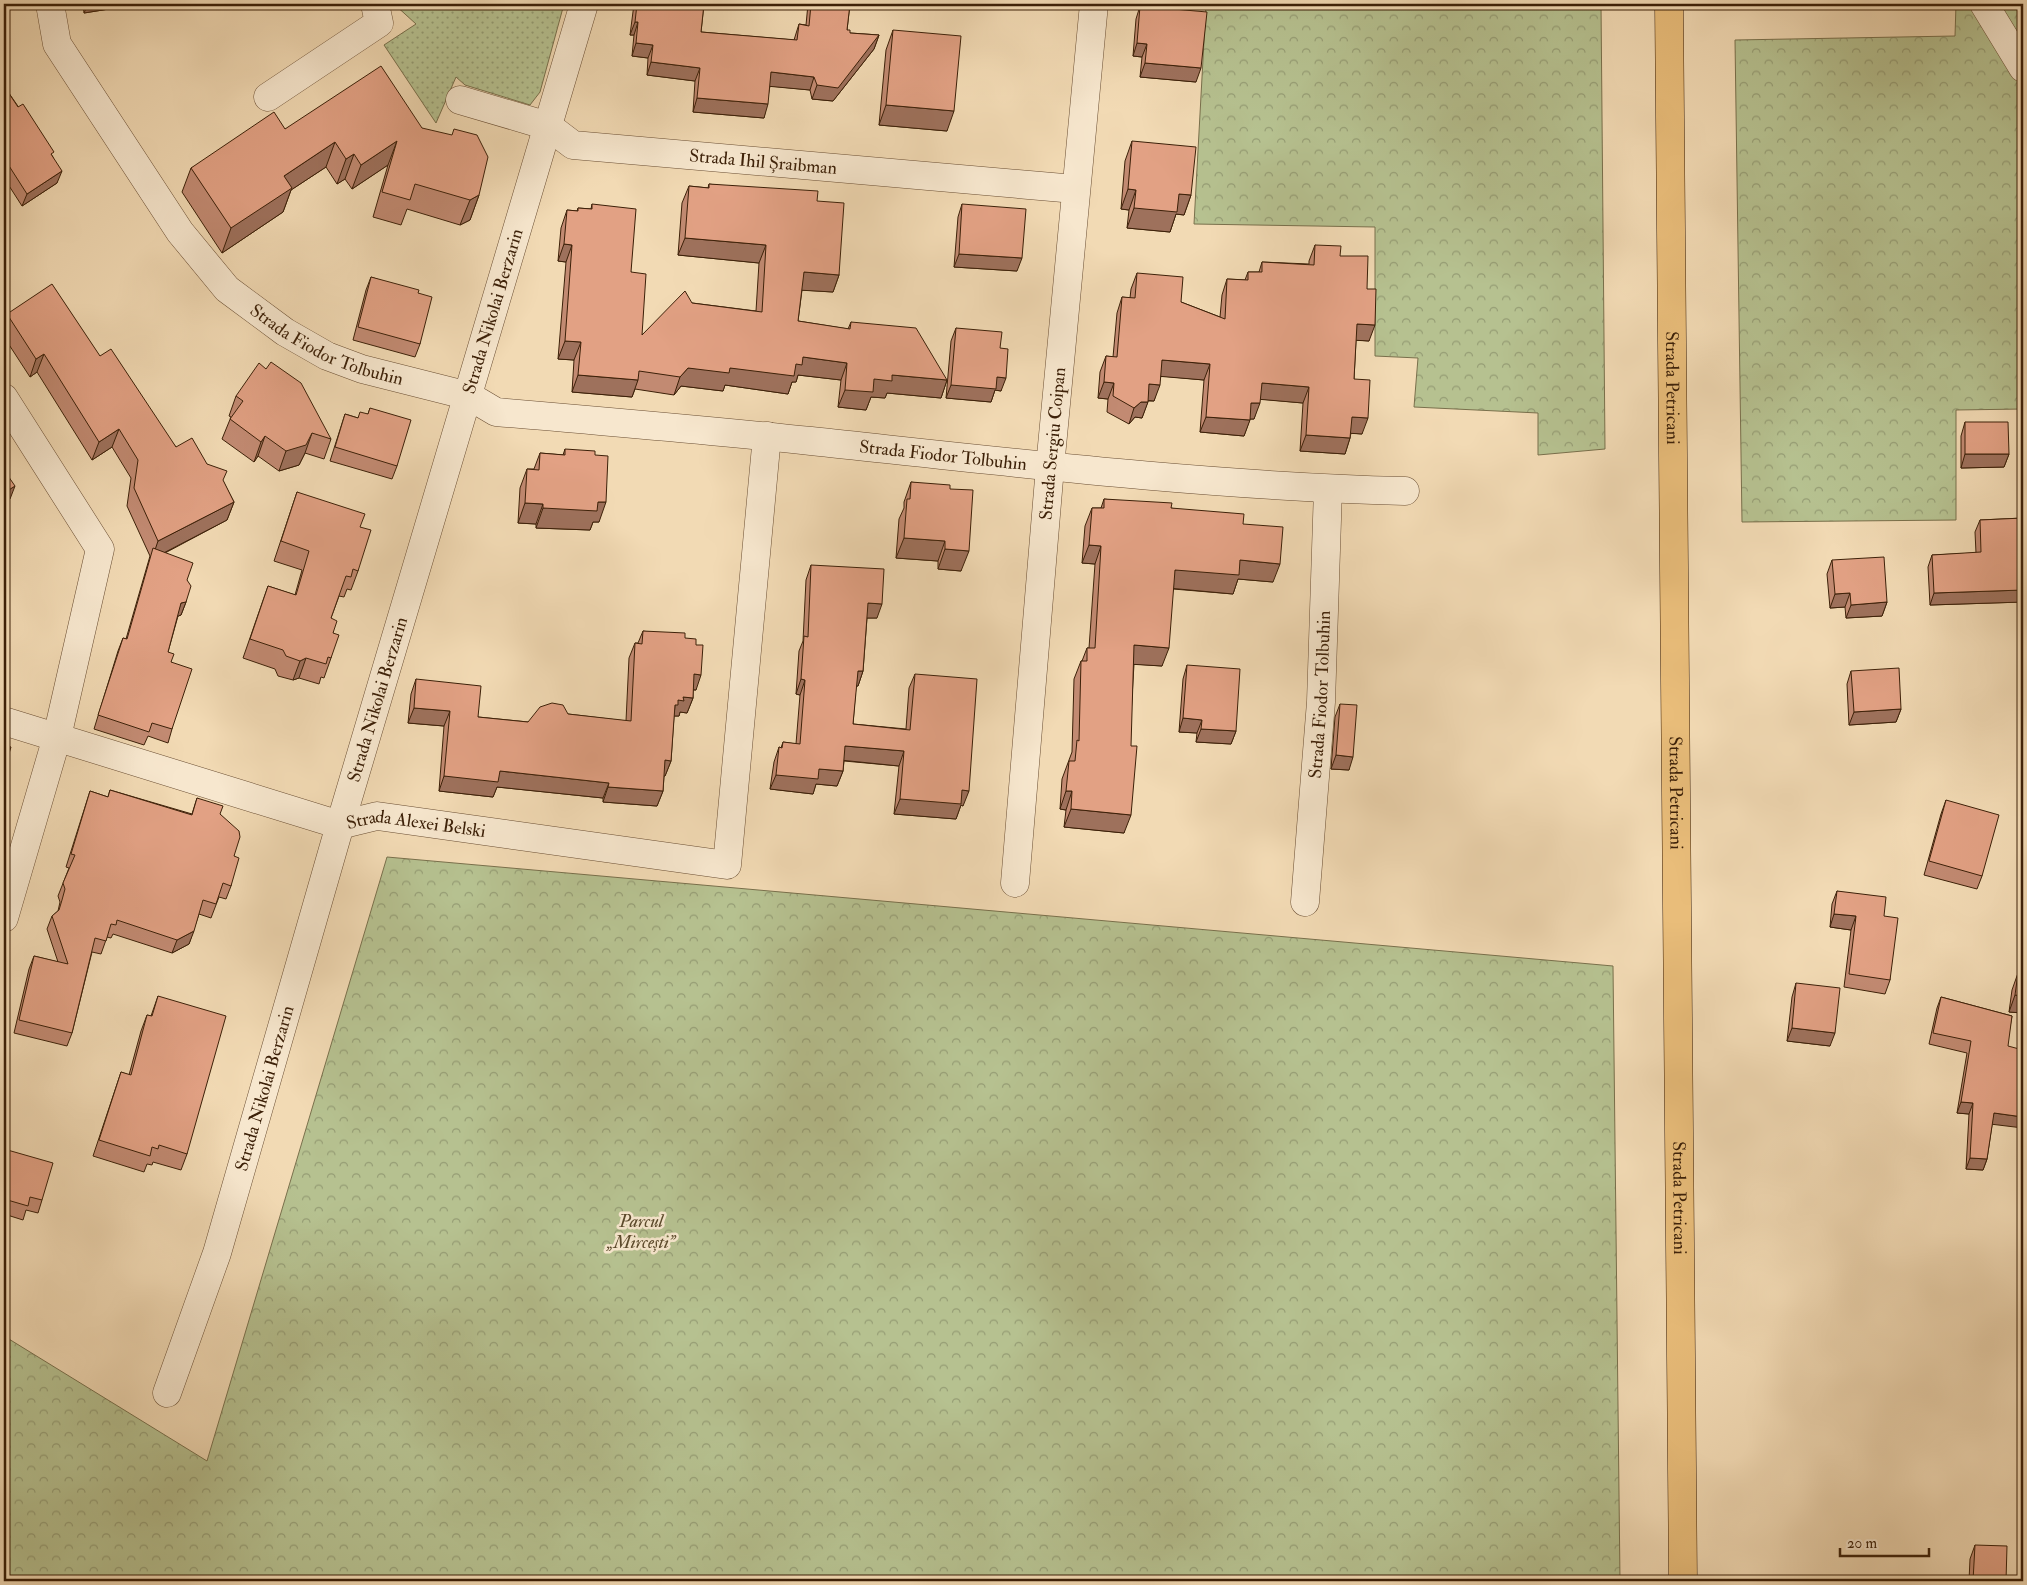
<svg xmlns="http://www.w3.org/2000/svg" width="2027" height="1585" font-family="'IM FELL Double Pica',serif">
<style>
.forest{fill:url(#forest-crowns);stroke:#79704c}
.park{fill:url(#park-dots);stroke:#79704c}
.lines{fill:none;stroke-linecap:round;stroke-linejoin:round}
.minor-casing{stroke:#6a4e33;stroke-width:29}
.primary-casing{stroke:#3c2008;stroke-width:29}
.minor{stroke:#f7e7ce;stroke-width:28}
.primary{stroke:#e9bd7a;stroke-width:28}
.wall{fill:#c28a72;stroke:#3c2008}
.shaded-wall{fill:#9e715c;stroke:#3c2008}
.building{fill:#e2a184;stroke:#3c2008}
.labels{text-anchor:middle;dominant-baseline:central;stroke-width:5;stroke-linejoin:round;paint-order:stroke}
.street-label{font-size:18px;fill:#3c2008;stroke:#f7e7ce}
.park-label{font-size:18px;font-style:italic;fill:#5a482a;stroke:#f7e7ce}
</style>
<defs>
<pattern id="forest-crowns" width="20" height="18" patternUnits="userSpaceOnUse" patternTransform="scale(1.25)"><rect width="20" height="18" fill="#b6c190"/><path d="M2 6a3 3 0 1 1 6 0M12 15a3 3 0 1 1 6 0" fill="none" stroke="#959c74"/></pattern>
<pattern id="park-dots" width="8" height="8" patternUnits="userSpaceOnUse" patternTransform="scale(1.25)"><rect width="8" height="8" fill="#b6c190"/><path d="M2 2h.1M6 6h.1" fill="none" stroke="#959c74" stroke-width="1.8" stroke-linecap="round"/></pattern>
</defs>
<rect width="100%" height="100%" fill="#f2dab4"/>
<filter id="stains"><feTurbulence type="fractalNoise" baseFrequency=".004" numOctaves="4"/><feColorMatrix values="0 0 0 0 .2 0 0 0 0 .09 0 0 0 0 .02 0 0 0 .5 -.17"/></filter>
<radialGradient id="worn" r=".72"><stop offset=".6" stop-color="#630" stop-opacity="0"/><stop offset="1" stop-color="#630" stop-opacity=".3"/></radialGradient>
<g class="forest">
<polygon points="1206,4 1601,4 1605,449 1538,455 1538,413 1414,407 1418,358 1375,356 1375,227 1194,224"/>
<polygon points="1956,4 2023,4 2023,409 1956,410 1956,520 1742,522 1735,40 1955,36"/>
<polygon points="387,857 1613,966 1620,1581 4,1581 4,1336 207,1461"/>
</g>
<polygon class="park" points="394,4 564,4 540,92 530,105 465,85 456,77 436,123 384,45 416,24"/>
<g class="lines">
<g class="minor-casing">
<g id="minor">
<path id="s1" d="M50,4L57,44L180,232L227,289L285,332L327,356L362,369L469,396L496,412C601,421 706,430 811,441C1008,462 1206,486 1405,491"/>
<polyline points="1984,4 2023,68"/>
<polyline points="268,97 379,23 375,4"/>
<path id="s2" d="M460,100L548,126L573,145L1075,189"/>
<polyline points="4,398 100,549 57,737 4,918"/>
<path id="s3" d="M4,721L340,825L377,816L727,865L767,436"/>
<path id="s4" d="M1015,883L1050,467L1094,4"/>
<path id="s5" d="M1305,902L1321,702L1328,489"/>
<path id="s6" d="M167,1393L217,1253L340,825L584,4"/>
</g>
</g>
<g class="primary-casing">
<g id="primary">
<path id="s7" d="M1669,4L1683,1581"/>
</g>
</g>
<use href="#minor" class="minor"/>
<use href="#primary" class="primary"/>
</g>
<g class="wall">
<polygon points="83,4 140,4 84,13"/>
<polygon points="634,4 704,4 701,32 794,40 799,24 806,25 808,4 850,4 847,30 850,33 879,35 874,49 833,101 812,99 810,90 770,86 764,118 693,112 695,81 647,75 648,58 632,56 634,35 630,35"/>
<polygon points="1140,6 1196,82 1140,77 1142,57 1133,56 1136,19"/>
<polygon points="893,30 947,131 879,125 886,50"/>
<polygon points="4,86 53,157 57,183 22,206 4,178"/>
<polygon points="422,128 479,195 470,220 460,225 407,209 401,225 373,217 388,165 352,189 345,179 337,184 326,167 291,190 283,212 222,253 182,192 191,168 285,129"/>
<polygon points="1132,141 1191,195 1184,215 1176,214 1170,232 1127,228 1129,210 1121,209 1125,161"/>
<polygon points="709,184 817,201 839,275 833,292 802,290 798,321 848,329 851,322 947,380 941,398 887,393 885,398 871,397 866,410 838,407 841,380 798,375 796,382 792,382 788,394 725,385 723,391 681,386 674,395 635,389 632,397 572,392 574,360 558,359 566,262 558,261 561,228 567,210 577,211 578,208 591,209 592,204 631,272 642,335 692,303 756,311 759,263 678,255 682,203 689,186 708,188"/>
<polygon points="962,204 1017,271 954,267 958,217"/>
<polygon points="1315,245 1340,256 1367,289 1369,341 1356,340 1354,379 1362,434 1351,433 1350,438 1345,454 1300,451 1303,403 1260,399 1254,419 1250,419 1244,436 1200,432 1204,380 1161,376 1154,401 1148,401 1142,418 1135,417 1129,424 1107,412 1108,399 1098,398 1100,372 1106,356 1113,357 1117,313 1122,297 1130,298 1131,289 1137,273 1181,302 1220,317 1222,295 1227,279 1245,280 1248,272 1259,272 1262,262 1309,264 1309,261"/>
<polygon points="371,277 418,293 420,344 415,357 353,340 366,290"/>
<polygon points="7,314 100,356 176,447 207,464 223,481 234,502 227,520 165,553 187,580 186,602 181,615 178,616 168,652 171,662 172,729 168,743 148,736 144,745 94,729 118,651 123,638 126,639 150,556 127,506 131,478 112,447 92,460 37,372 30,377 4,337 4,324"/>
<polygon points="956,328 1000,348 1001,391 995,390 991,402 946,398 951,341"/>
<polygon points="236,396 331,439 324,459 305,453 299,465 279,471 258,456 254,462 222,439 231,417 229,416"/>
<polygon points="370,408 397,466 392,479 330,461 345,414 358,418 368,414"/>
<polygon points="1965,422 2009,454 2004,467 1961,468 1961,436"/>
<polygon points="565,449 599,522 593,522 590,530 536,528 536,524 518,523 520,488 527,469 534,469 540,453 563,455"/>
<polygon points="911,482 950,489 961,571 938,569 938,561 896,558 899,519 904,508 904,502"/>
<polygon points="297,492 360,527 358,571 351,590 347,589 344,597 339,596 331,618 333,633 331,658 324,678 321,677 319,684 299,678 293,680 278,676 275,669 243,658 268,586 295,595 302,570 274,561"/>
<polygon points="1104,499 1171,508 1243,524 1273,582 1238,579 1233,594 1173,589 1162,666 1134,664 1124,833 1064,827 1066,810 1060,809 1062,779 1072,752 1074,679 1081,661 1082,661 1087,648 1089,648 1095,564 1082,563 1085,526 1092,508 1101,508"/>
<polygon points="2023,518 2023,602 1930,605 1928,567 1932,555 1976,553 1975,532 1980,520"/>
<polygon points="1832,560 1887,602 1882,616 1846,618 1845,607 1830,608 1827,574"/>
<polygon points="811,565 877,618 867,618 863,671 858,686 856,686 853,724 906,729 909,688 915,674 963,806 961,805 956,819 894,814 899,766 844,761 843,771 837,786 816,784 813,794 770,789 774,762 779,747 781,748 783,742 796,744 800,695 796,694 799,651 803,641 806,580"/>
<polygon points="643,631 685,638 696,690 693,690 693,698 687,713 680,712 679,716 674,716 671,761 665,776 664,776 663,791 657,806 603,802 603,798 497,787 493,797 439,791 444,726 408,723 411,694 416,679 478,717 528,722 568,714 626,721 629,658 635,643 638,643"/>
<polygon points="1187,665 1236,731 1231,744 1196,742 1197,733 1179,732 1183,679"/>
<polygon points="1851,671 1901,709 1896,722 1849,725 1847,684"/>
<polygon points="1340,704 1349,770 1331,769 1335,717"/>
<polygon points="110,790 192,814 197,798 220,814 234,856 231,886 226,899 219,897 211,918 199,914 189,944 172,953 113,934 111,938 107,937 101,954 92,952 72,1033 67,1046 14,1033 29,969 34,956 58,962 47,929 52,916 58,911 60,902 58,896 69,868 66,867 90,791 108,797"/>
<polygon points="1946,800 1982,876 1977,889 1924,875 1941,814"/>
<polygon points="1837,891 1884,916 1890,980 1885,994 1844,987 1851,930 1830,927 1832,904"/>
<polygon points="2018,973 2023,973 2023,1013 2009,1012 2012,990"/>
<polygon points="1796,983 1830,1046 1787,1041 1792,997"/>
<polygon points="158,996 187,1154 181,1170 153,1162 152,1165 147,1164 144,1172 93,1156 121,1072 129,1075 141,1031 147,1015 151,1016"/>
<polygon points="1941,997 2012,1016 1992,1125 1987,1159 1983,1170 1966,1169 1969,1114 1957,1113 1967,1053 1929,1044 1937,1008"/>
<polygon points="4,1149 42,1200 38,1213 26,1210 23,1220 4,1214"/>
<polygon points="1975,1545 2006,1581 1969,1581 1970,1559"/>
</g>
<g class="shaded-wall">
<polygon points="88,4 140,4 84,13"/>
<polygon points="635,22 638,22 634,35 630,35"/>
<polygon points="879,35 874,49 833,101 812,99 817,85"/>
<polygon points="636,43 653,45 648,58 632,56"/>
<polygon points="1137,43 1147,44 1142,57 1133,56"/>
<polygon points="651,62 700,68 695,81 647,75"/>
<polygon points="1145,63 1201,68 1196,82 1140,77"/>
<polygon points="771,72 814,77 810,90 766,86"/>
<polygon points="697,98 768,104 764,118 693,112"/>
<polygon points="886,105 954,111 947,131 879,125"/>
<polygon points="397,141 388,165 352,189 361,165"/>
<polygon points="335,142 326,167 291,190 283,212 222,253 231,228 284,176"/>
<polygon points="354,154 345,179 337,184 346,159"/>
<polygon points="62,171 57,183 22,206 27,194"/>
<polygon points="1128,189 1136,190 1129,210 1121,209"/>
<polygon points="1179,194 1191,195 1184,215 1176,214 1170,232 1127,228 1134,208"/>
<polygon points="479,195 470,220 460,225 470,200"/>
<polygon points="685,238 766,245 759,263 678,255"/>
<polygon points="564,244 572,245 566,262 558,261"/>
<polygon points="959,254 1022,258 1017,271 954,267"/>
<polygon points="804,272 839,275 833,292 798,290"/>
<polygon points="1357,324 1375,325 1369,341 1351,340"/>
<polygon points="565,341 581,342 574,360 558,359"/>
<polygon points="44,354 37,372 30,377 36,359"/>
<polygon points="803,357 847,363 841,380 798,375 796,382 792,382 788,394 725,385 723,391 681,386 674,395 680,377 688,368 730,368 796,364"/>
<polygon points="1162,360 1210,364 1204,380 1156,376"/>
<polygon points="578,375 638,380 632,397 572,392"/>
<polygon points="892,375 947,380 941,398 887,393 885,398 871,397 866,410 838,407 845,390 874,379"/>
<polygon points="997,377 1006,378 1001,391 995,390 991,402 946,398 951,385"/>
<polygon points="1104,382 1114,383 1108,399 1098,398"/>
<polygon points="1262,383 1309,387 1303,403 1256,399"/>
<polygon points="1149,384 1160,385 1154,401 1143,400"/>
<polygon points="1141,402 1148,402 1142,418 1135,417 1129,424 1134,408"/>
<polygon points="1251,403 1260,403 1254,419 1245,419"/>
<polygon points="1206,417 1250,420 1244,436 1200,432"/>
<polygon points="1352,417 1368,418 1362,434 1346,433"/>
<polygon points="119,429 112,447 92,460 99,442"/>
<polygon points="312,433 305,453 299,465 279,471 286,451"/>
<polygon points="1306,435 1350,438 1345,454 1300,451"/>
<polygon points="265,436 258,456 254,462 261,442"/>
<polygon points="1965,454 2009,454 2004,467 1961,468"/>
<polygon points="15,486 10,499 4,503 4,493"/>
<polygon points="234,502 227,520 152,559 158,541"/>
<polygon points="598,502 606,502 599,522 593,522 590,530 536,528 543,508"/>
<polygon points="525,503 543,504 536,524 518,523"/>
<polygon points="904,538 945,541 938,561 896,558"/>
<polygon points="1089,545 1101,546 1095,564 1082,563"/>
<polygon points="945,549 969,551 961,571 938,569"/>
<polygon points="1240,560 1280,564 1273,582 1238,579 1233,594 1168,588 1175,570"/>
<polygon points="2023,590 2023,602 1930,605 1934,593"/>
<polygon points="1850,593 1845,607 1830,608 1835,594"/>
<polygon points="186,602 181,615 176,617 181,603"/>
<polygon points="1887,602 1882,616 1846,618 1851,605"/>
<polygon points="868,603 882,604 877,618 863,618"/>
<polygon points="1134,645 1169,648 1162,666 1128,664"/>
<polygon points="306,658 299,678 293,680 300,661"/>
<polygon points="858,671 863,671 858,686 852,686"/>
<polygon points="694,674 701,675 696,690 689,689"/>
<polygon points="801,679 805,680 800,695 796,694"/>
<polygon points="683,697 693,698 687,713 680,712 679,716 674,716 675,705 678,700"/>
<polygon points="414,708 450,711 444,726 408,723"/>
<polygon points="1901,709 1896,722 1849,725 1854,712"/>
<polygon points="1183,718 1202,720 1197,733 1179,732"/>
<polygon points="1201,729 1236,731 1231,744 1196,742"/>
<polygon points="845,746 904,751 899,766 840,760"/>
<polygon points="1336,755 1353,757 1349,770 1331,769"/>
<polygon points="665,760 671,761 665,776 660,776"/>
<polygon points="819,769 843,771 837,786 816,784 813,794 770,789 776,775"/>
<polygon points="500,771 609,783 603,798 497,787 493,797 439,791 444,776"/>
<polygon points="608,787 663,791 657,806 603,802"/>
<polygon points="962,790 969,791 963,806 961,805 956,819 894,814 900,799"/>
<polygon points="1066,791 1072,791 1066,810 1060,809"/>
<polygon points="1071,809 1131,815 1124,833 1064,827"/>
<polygon points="1834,914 1856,916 1851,930 1830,927"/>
<polygon points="194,931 189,944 172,953 177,940"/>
<polygon points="2015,995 2023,996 2023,1013 2009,1012"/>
<polygon points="1792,1028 1835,1033 1830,1046 1787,1041"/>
<polygon points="1961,1102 1973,1103 1969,1114 1957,1113"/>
<polygon points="1994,1113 2023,1117 2023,1128 1990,1124"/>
<polygon points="1970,1158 1987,1159 1983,1170 1966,1169"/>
</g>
<g class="building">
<polygon points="637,4 704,4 701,32 797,40 799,24 809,26 811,4 850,4 847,30 850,30 850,33 879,35 838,88 817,85 814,77 771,72 768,104 697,98 700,68 651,62 653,45 636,43 638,22 635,22"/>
<polygon points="1140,6 1207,12 1201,68 1145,63 1147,44 1137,43"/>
<polygon points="893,30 961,36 954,111 886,105"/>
<polygon points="381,66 422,128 452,135 454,129 477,135 488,157 479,195 470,200 415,184 410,200 382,192 397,141 361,165 354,154 346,159 335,142 284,176 292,188 231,228 191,168 274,112 285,129"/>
<polygon points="4,86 18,107 23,104 54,152 51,154 62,171 27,194 4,158"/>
<polygon points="1132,141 1196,147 1191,195 1179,194 1177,212 1134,208 1136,190 1128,189"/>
<polygon points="709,184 818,191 817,201 844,203 839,275 804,272 798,321 850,329 851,322 916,328 947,380 892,375 892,381 874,379 873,392 845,390 847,363 803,357 802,365 796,364 794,376 730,368 729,373 688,368 680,377 639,371 638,380 578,375 581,342 565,341 572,245 564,244 567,210 578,211 578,208 592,209 592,204 636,209 631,272 646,274 642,335 685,291 692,303 762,312 766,245 685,238 689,186 709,188"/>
<polygon points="962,204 1026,209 1022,258 959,254"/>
<polygon points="1315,245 1341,246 1340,256 1368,256 1367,289 1376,289 1375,325 1357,324 1354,379 1370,380 1368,418 1352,417 1350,438 1306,435 1309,387 1262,383 1260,403 1251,403 1250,420 1206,417 1210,364 1162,360 1160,385 1149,384 1148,402 1141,402 1134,408 1113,396 1114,383 1104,382 1106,356 1117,357 1122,297 1135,298 1137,273 1183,277 1181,302 1225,319 1227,279 1248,280 1248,272 1262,272 1262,262 1314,265"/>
<polygon points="371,277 419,290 418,293 432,297 420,344 358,327"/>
<polygon points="52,284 100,356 111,349 176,447 192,438 207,464 227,471 223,480 234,502 158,541 134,488 138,460 119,429 99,442 44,354 36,359 7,314"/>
<polygon points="956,328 1002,332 1000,348 1008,349 1006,378 997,377 996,389 951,385"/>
<polygon points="271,362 301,383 331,439 312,433 306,445 286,451 265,436 261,442 230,419 243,401 236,396 259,363 266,369"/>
<polygon points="370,408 411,420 397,466 335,447 345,414 358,418 360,412 368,414"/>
<polygon points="1965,422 2008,422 2009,454 1965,454"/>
<polygon points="565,449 595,451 595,455 608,456 606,502 598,502 597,511 543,508 543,504 525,503 527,469 539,470 540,453 565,455"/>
<polygon points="4,470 15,486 4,493"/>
<polygon points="911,482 950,485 950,489 973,490 969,551 945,549 945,541 904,538 907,499 910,499"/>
<polygon points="297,492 365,514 360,527 371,530 358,571 353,569 351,577 346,576 331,618 337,621 333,633 339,635 331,658 328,657 326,664 306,658 300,661 286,656 283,650 250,639 268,586 296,595 309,551 281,541"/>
<polygon points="1104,499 1172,503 1171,508 1244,514 1243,524 1283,527 1280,564 1240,560 1239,575 1175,570 1169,648 1134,645 1131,746 1137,746 1131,815 1071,809 1072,791 1066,791 1069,761 1075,761 1077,740 1079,741 1081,661 1087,661 1087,648 1095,648 1101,546 1089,545 1092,508 1104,508"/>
<polygon points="2023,518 2023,590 1934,593 1932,555 1981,552 1980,520"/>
<polygon points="153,548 193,563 187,580 191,586 186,602 181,603 168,652 174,654 171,662 192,669 172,729 152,723 149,732 98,715 123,638 127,639"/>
<polygon points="1884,557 1887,602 1851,605 1850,593 1835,594 1832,560"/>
<polygon points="811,565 884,569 882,604 868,603 863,671 858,671 853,724 910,730 915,674 977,679 969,791 962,790 961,804 900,799 904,751 845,746 843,771 819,769 818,779 776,775 779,747 782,748 783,742 800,744 805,680 801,679 804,636 808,637"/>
<polygon points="643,631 685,633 685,638 696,639 696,645 703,645 701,675 694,674 693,698 683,697 684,701 678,700 678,705 675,705 671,761 665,760 663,791 608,787 609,783 500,771 498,782 444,776 450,711 414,708 416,679 481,686 478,717 528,722 540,707 552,703 563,705 568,714 631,721 635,643 642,644"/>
<polygon points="1187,665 1240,669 1236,731 1201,729 1202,720 1183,718"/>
<polygon points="1899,668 1901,709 1854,712 1851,671"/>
<polygon points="1340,704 1357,705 1353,757 1336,755"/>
<polygon points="4,745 11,747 4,770"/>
<polygon points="110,790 192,815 197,798 223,806 220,814 239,831 240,837 234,856 239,858 231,886 223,883 216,904 203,900 194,931 177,940 117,920 116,925 111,924 106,941 95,938 72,1033 19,1020 34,956 68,964 52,916 59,910 62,900 65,889 63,883 75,855 71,854 90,791 108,797"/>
<polygon points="1946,800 1999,815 1982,876 1929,861"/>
<polygon points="1837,891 1886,897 1884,916 1898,918 1890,980 1849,974 1856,916 1834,914"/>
<polygon points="2018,973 2023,973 2023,996 2015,995"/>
<polygon points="1796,983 1840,988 1835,1033 1792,1028"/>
<polygon points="158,996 226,1016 187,1154 159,1145 158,1149 152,1147 150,1156 99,1140 121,1072 131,1075 147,1015 152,1016"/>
<polygon points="1941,997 2012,1016 2008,1046 2023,1050 2023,1117 1994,1113 1987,1159 1970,1158 1973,1103 1961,1102 1971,1041 1933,1033"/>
<polygon points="4,1149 53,1163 42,1200 30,1197 28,1206 4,1199"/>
<polygon points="1975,1545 2007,1546 2006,1581 1973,1581"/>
</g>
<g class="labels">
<g class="street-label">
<text stroke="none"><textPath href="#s2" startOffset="314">Strada Ihil Șraibman</textPath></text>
<text stroke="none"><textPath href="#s6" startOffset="1130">Strada Nikolai Berzarin</textPath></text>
<text stroke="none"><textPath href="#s1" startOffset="455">Strada Fiodor Tolbuhin</textPath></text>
<text stroke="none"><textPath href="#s7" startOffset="384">Strada Petricani</textPath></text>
<text stroke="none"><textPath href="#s4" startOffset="441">Strada Sergiu Coipan</textPath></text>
<text stroke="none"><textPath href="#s1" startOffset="1088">Strada Fiodor Tolbuhin</textPath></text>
<text stroke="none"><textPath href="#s5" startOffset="208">Strada Fiodor Tolbuhin</textPath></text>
<text stroke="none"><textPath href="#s6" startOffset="725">Strada Nikolai Berzarin</textPath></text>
<text stroke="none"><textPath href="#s7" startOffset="789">Strada Petricani</textPath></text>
<text stroke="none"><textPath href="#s3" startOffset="429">Strada Alexei Belski</textPath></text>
<text stroke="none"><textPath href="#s6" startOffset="320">Strada Nikolai Berzarin</textPath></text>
<text stroke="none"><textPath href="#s7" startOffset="1194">Strada Petricani</textPath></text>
</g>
<g class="park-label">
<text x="641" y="1221">Parcul<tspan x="641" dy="21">„Mircești”</tspan></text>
</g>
</g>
<rect width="2027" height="1585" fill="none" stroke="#f2dab4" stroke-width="20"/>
<rect x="5" y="5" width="2017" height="1575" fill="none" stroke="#3c2008" stroke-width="2.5"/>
<rect x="10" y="10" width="2007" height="1565" fill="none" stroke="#3c2008"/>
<path d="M1840 1548v8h89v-8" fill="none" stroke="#3c2008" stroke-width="2.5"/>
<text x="1847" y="1548" font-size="15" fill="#3c2008" stroke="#f7e7ce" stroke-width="4" paint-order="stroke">20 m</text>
<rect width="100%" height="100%" filter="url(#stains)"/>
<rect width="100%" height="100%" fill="url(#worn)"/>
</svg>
